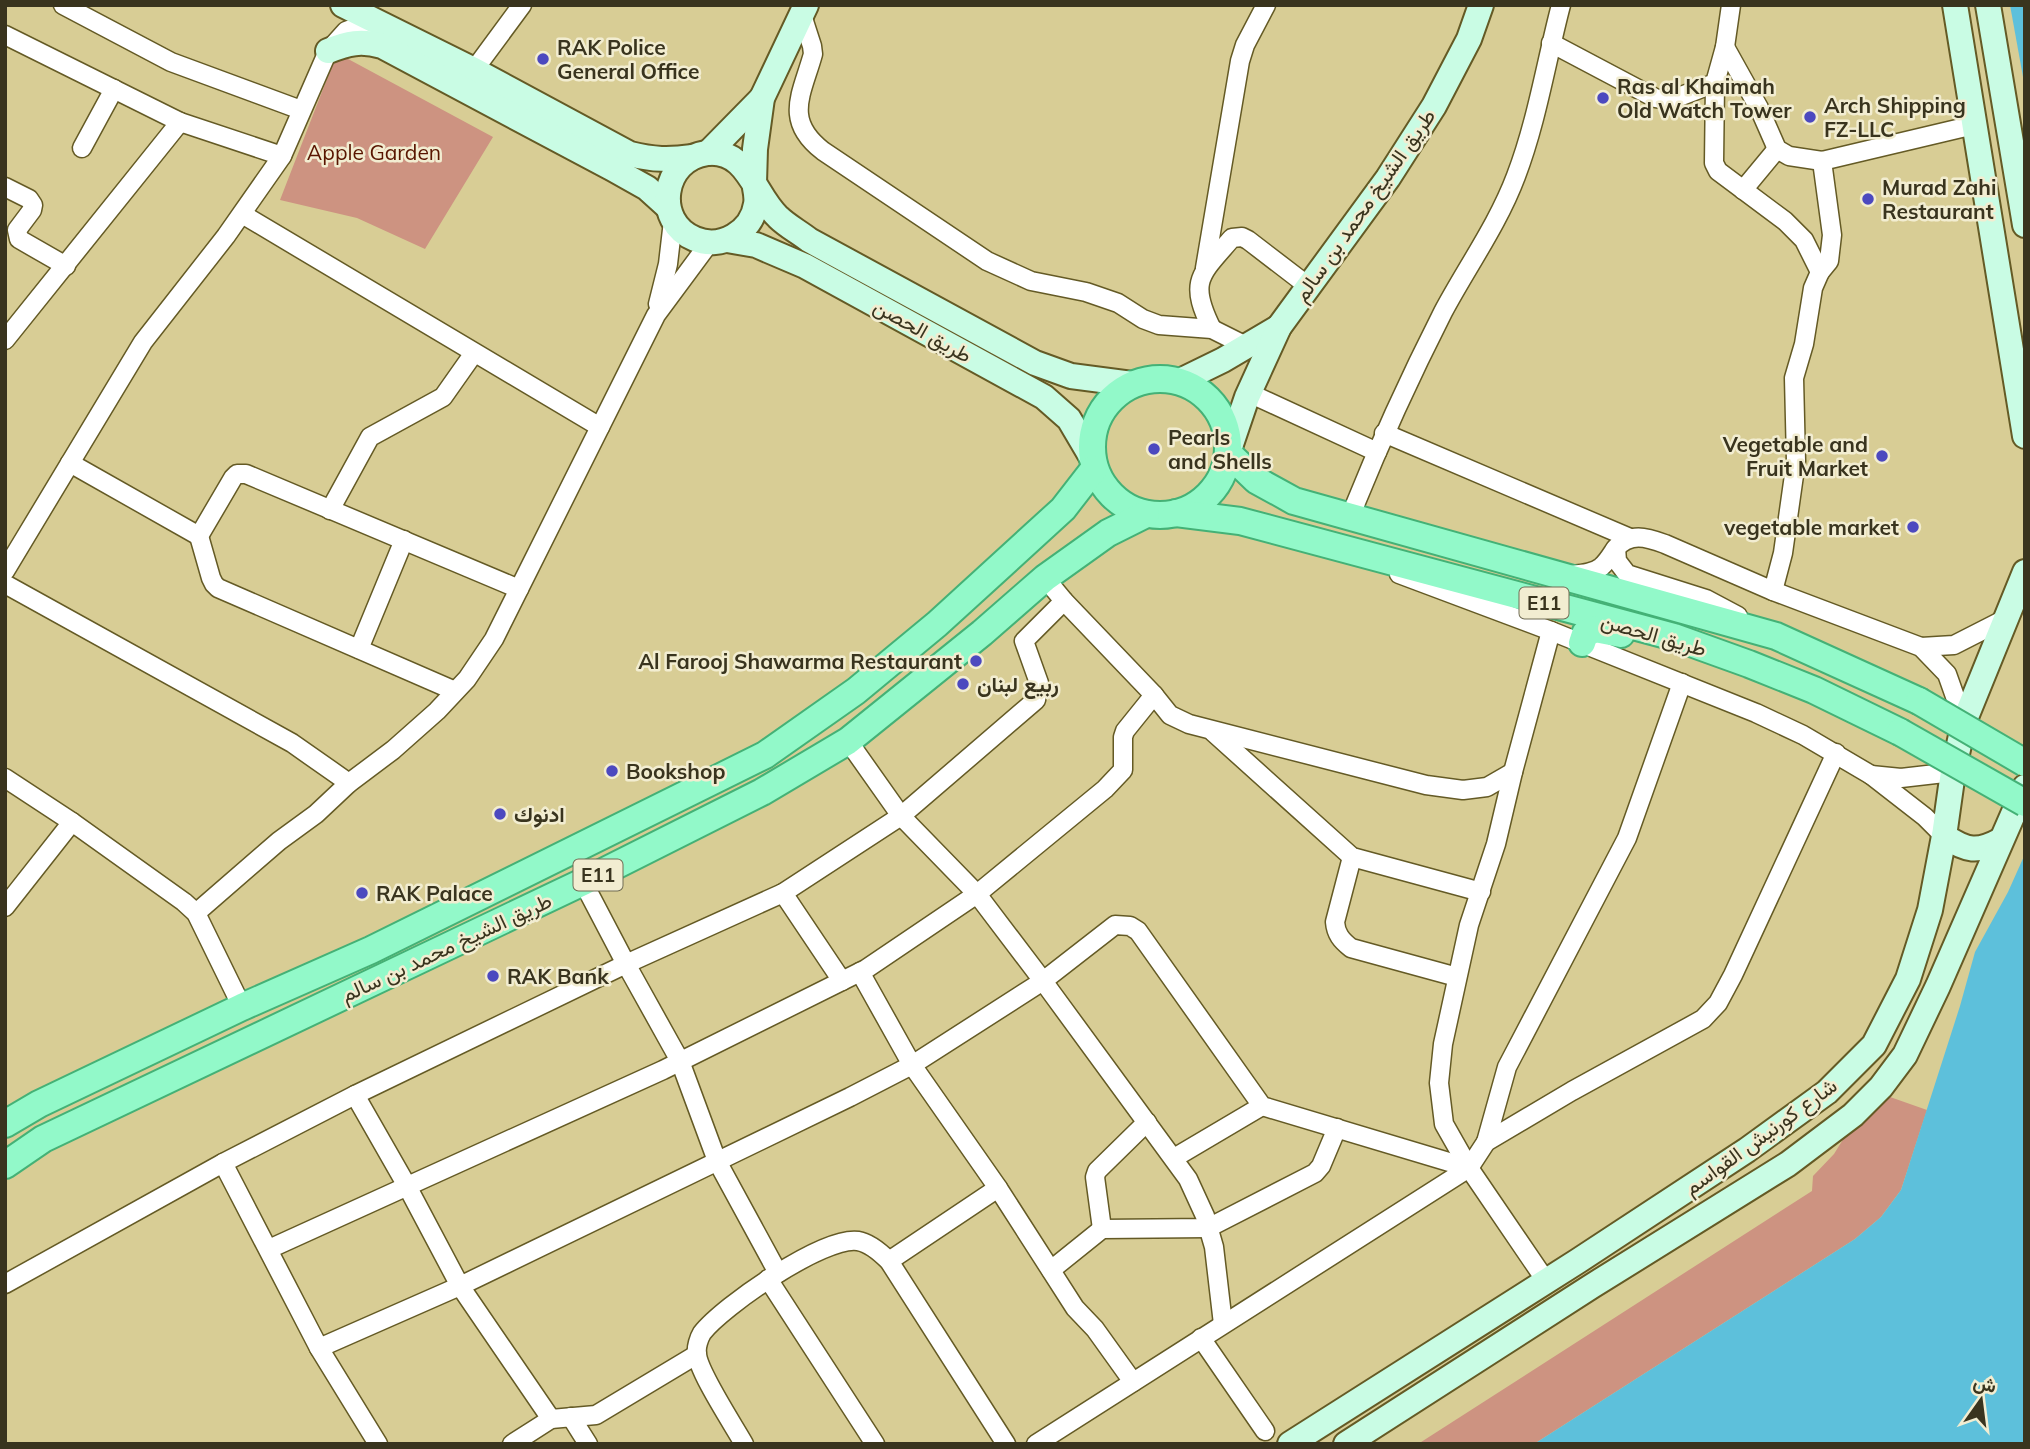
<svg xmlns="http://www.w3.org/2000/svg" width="2030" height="1449" font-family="Mulish,Vazirmatn,sans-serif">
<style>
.green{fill:#cd9381}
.water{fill:#5dc0db}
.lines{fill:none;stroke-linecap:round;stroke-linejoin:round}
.street-casing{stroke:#645a25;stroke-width:21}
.secondary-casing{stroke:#645a25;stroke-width:28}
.primary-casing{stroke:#44b176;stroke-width:30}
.street{stroke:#fff;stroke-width:18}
.secondary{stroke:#c9fce4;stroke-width:24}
.primary{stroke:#92f9c9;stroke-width:26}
.primary-bridge-casing{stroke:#44b176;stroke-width:30;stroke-linecap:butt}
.primary-bridge{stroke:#92f9c9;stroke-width:26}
.poi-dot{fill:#4c49bf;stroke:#f2edd1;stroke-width:2.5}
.labels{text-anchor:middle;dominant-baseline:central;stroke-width:5;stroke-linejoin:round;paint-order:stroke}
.shield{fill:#f2edd1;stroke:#706c54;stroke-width:2}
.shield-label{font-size:19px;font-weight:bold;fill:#39341e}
.poi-label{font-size:21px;font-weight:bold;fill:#39341e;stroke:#f2edd1;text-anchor:start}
.park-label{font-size:21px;fill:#591500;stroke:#f2edd1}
.street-label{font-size:21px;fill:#39341e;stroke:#f2edd1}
</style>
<rect width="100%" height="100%" fill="#d8cd95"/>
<g class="green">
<polygon points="337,53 493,137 425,249 357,218 280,200"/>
<polygon points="1873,1091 1927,1110 1901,1190 1881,1217 1855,1239 1534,1444 1418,1444 1812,1191 1813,1176 1834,1154"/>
</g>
<g class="water">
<polygon points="2010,5 2025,5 2025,88"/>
<polygon points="2025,854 2025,1444 1534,1444 1855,1239 1881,1217 1901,1190 1960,1006 1975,952 2008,892"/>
</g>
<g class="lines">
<g class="street-casing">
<g id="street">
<polyline points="63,5 171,62 301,110"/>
<path d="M802,15L812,46L813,54C802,94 783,120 823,151L987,261L1031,281L1086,292L1118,303L1143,319L1159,325L1212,329L1246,346"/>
<polyline points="5,35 180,122"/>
<polyline points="1551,43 1655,98 1666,100 1676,98 1715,83 1725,47 1731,5"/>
<polyline points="1725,47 1759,108 1777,149 1789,156 1822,161 1974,125"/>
<polyline points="474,70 522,5"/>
<polyline points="1715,83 1714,163 1718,171 1785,221 1804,240 1820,272 1813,288 1804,344 1794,378 1796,461 1783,553 1773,591"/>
<polyline points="82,148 114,89"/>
<polyline points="5,187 29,199 33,205 32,210 17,230 19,239 66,266"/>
<polyline points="1743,190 1777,149"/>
<polyline points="242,214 600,427"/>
<polyline points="1205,268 1240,61 1245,45 1266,5"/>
<polyline points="1820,272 1829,261 1832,235 1822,161"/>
<polyline points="658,304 668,264 673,221"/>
<path d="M1212,329C1188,281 1200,275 1232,238L1242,237L1248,240L1308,286"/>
<polyline points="5,340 180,122 282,156"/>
<polyline points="1249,393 1377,452"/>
<polyline points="1384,433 1630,538"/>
<polyline points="70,463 199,536 233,478 237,474 246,474 519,589"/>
<polyline points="330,510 370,437 443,397 474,353"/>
<path d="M1350,517C1378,447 1409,379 1443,312C1467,267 1498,224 1516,176C1537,121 1546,62 1561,5"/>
<polyline points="199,536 211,578 214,584 218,588 455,691"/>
<polyline points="1616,548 1617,561 1627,574 1706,599 1738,616"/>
<polyline points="5,571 143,342 226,236 282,156 328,51 346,31 362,25 378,22"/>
<polyline points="1399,574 1551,631 1756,713 1803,735 1871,775 1925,817 1944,836"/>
<path d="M1569,575C1580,574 1592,574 1601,567C1607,562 1611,555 1615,549C1630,532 1646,537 1665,544L1773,591L1921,647L1947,674L1964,722"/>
<polyline points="1045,578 1064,601 1154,695 1170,715 1189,724 1426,785 1463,790 1487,787 1513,772"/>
<polyline points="5,584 292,743 349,783"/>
<polyline points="1921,647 1954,645 2005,619"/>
<polyline points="359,649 404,540"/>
<polyline points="1213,732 1352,857 1481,892"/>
<polyline points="848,741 901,816 977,894 1043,981 1188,1179 1205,1216 1214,1247 1223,1324"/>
<polyline points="1871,775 1901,778 1953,772"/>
<polyline points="5,778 72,822 184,902 196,913 242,1007"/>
<path d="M1352,857L1335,922C1336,934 1341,940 1351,948L1457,977"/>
<polyline points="583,882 626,964 680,1061 717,1161 778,1273"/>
<polyline points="783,893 842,981"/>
<polyline points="5,907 72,822"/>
<polyline points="196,913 279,841 316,814 349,783 393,750 437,711 467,679 494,639 656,315 710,242"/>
<polyline points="860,972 912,1065 998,1188 1075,1308 1095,1329 1133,1382"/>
<polyline points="355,1095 407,1186 460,1286 551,1419"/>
<polyline points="1486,1142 1507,1067 1627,838 1682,683"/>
<polyline points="1174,1158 1262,1106"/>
<polyline points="223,1163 319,1348 378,1444"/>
<polyline points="1102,1229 1095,1177 1097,1171 1147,1122"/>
<polyline points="269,1249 663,1070 866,969 977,894 1105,789 1123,770 1123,737 1125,731 1154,695"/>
<polyline points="889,1261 998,1188"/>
<polyline points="1051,1270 1102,1229 1208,1228 1315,1173 1321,1166 1337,1128"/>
<polyline points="768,1279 875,1444"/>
<polyline points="1546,1281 1469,1168 1444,1124 1439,1083 1443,1044 1469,925 1496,844 1513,772 1551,631"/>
<polyline points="5,1284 223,1163 355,1095 626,964 783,893 901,816 1036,700 1039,683 1024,641 1064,601"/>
<polyline points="1201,1338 1265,1431"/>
<polyline points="319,1348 460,1286 850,1097 912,1065 1043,981 1115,925 1130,926 1138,931 1262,1106 1469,1168"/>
<polyline points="571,1417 588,1444"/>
<polyline points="512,1444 551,1419 596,1415 696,1355"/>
<path d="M744,1444C734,1426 697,1370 697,1353C696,1347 699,1338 702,1333C723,1306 824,1236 858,1241C870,1243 881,1253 889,1261L1006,1444"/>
<polyline points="1036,1444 1469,1168 1486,1142 1572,1091 1703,1019 1718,1003 1733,975 1836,753"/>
</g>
</g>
<g class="secondary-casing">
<g id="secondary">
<path d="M343,5L474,70L630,154C654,160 669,160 693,157"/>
<polyline points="1955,5 2025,436"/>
<polyline points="1988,5 2025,225"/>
<path d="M328,51C348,43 361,40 382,46L613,169L647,188L668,207"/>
<polyline points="708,153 762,98"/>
<polyline points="754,183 755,149 762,98 806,5"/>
<path d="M755,188C756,193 757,199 756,204C752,232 721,250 695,239C653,222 662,159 707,153C748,149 754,195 778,217C787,226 799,232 809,240L1035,363L1071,376L1132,384"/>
<polyline points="727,240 756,245 805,266 1044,397 1069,419 1092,458"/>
<polyline points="1180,381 1223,360 1279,327"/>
<polyline points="1228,453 1247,397 1279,327 1388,178 1434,106 1469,39 1481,5"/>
<path d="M1944,836C1967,851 1977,853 2001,840"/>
<polyline points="1290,1444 1578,1261 1747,1150 1827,1092 1874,1045 1908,979 1930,910 1944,836 1953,772 1964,722 2025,572"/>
<polyline points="1346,1444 1592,1286 1788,1164 1853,1115 1881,1087 1905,1055 1938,986 2025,787"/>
</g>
</g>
<g class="primary-casing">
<g id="primary">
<circle cx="1160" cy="447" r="68"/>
<polyline points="1228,453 1256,480 1294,501 1776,636 1919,701"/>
<polyline points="1176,513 1240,521 1674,637 1749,664 1814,690 1900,732"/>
<polyline points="1582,643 1585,634 1595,629 1621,634"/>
<polyline points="5,1124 39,1104 242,1007 371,950 765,755 856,691 937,624 1063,509 1094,469"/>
<polyline points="5,1165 43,1139 583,882 762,792 848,741 982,633 1045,578 1108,533 1146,514"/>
</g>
</g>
<use href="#street" class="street"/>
<use href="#secondary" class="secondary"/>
<use href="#primary" class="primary"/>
<g class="primary-bridge-casing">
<g id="primary-bridge">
<polyline points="1919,701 2025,763"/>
<polyline points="1900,732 2025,803"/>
</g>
</g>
<use href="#primary-bridge" class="primary-bridge"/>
</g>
<g class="poi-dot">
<circle cx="543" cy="59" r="7"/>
<circle cx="1603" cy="98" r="7"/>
<circle cx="1810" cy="117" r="7"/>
<circle cx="1868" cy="199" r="7"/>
<circle cx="1154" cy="449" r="7"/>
<circle cx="1882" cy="456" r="7"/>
<circle cx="1913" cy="527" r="7"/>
<circle cx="976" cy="661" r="7"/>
<circle cx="963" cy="684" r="7"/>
<circle cx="612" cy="771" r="7"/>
<circle cx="500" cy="814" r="7"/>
<circle cx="362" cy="893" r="7"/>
<circle cx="493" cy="976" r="7"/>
</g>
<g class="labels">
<g class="shield">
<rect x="1519.5" y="587.5" width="49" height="31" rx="5"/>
<rect x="573.5" y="859.5" width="49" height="31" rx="5"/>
</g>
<g class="shield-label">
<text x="1544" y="603">E11</text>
<text x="598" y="875">E11</text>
</g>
<g class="poi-label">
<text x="557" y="47">RAK Police<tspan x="557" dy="24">General Office</tspan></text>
<text x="1617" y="86">Ras al Khaimah<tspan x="1617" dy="24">Old Watch Tower</tspan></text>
<text x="1824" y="105">Arch Shipping<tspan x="1824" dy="24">FZ-LLC</tspan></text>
<text x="1882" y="187">Murad Zahi<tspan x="1882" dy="24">Restaurant</tspan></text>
<text x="1168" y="437">Pearls<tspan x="1168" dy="24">and Shells</tspan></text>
<text x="1868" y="444" text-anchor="end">Vegetable and<tspan x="1868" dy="24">Fruit Market</tspan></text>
<text x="1899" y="527" text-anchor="end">vegetable market</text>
<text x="962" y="661" text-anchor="end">Al Farooj Shawarma Restaurant</text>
<text x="977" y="684">ربيع لبنان</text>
<text x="626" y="771">Bookshop</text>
<text x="514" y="814">ادنوك</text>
<text x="376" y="893">RAK Palace</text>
<text x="507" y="976">RAK Bank</text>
</g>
<g class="park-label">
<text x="374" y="152">Apple Garden</text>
</g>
<g class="street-label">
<text transform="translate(1364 205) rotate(-55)">طريق الشيخ محمد بن سالم</text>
<text transform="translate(923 330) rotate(29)">طريق الحصن</text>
<text transform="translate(1654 634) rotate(16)">طريق الحصن</text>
<text transform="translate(446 947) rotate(-25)">طريق الشيخ محمد بن سالم</text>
<text transform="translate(1760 1136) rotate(-36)">شارع كورنيش القواسم</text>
</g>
</g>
<rect width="2030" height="1449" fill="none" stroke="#39341e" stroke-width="14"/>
<g transform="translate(1981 1400) rotate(14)" stroke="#f2edd1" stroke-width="5" paint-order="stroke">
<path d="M0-5L12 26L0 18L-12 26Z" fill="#39341e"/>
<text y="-10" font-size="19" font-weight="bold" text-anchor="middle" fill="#39341e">ش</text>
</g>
</svg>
